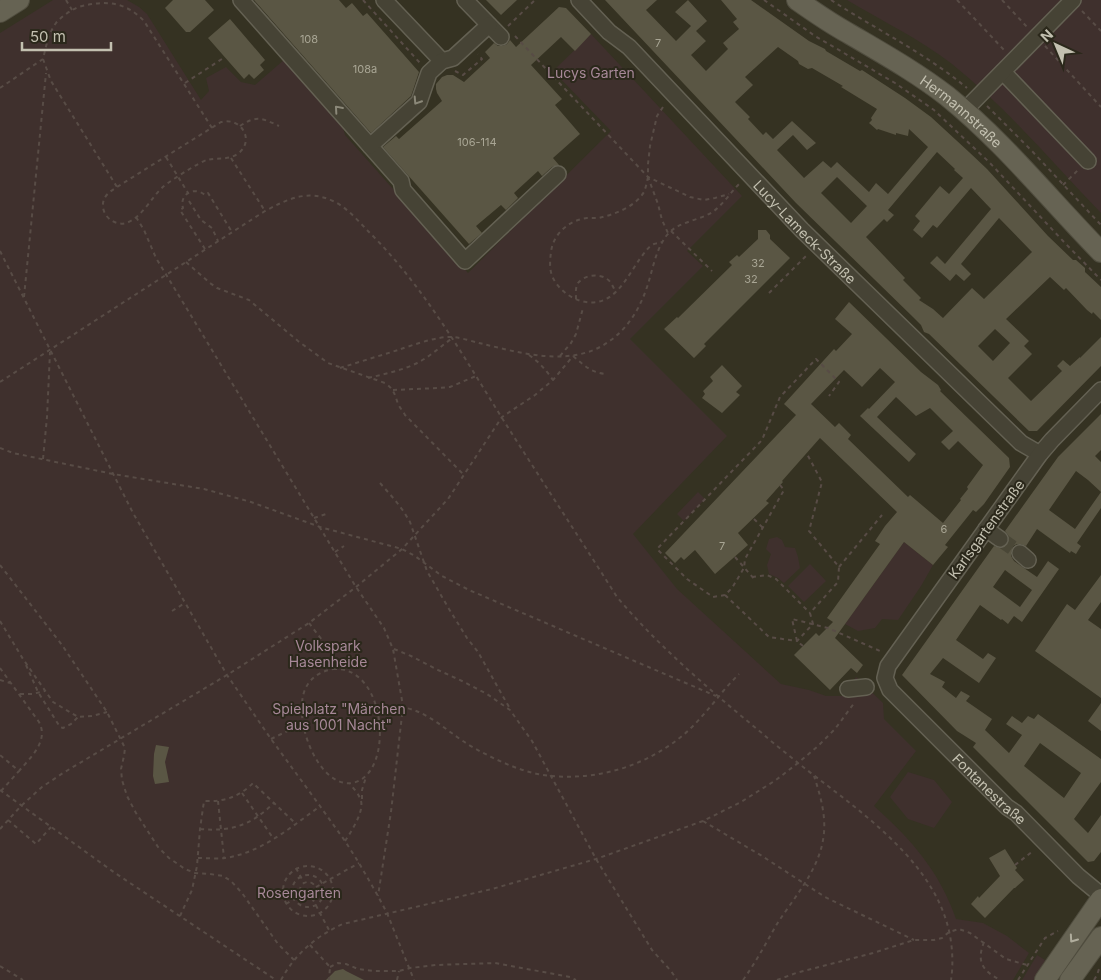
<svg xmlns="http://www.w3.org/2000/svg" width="1101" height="980" font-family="Inter,sans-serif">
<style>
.green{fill:#3f302d}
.building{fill:#5a5644;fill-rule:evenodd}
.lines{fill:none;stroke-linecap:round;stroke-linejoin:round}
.minor-tunnel{stroke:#4a4737;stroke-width:15;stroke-dasharray:15 8;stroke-linecap:butt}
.minor-casing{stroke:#646153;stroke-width:18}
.major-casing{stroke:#504d3f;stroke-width:22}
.path{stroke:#584c46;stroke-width:2;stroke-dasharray:4 4;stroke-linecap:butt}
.minor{stroke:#464335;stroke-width:15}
.major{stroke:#666353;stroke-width:20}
.oneway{stroke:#8b8879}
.oneway2{stroke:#b0ad9d}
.labels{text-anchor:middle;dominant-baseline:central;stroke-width:4;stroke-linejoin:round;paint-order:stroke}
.number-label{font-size:11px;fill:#a9a695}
.park-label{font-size:14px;fill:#a78898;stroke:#2b281b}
.street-label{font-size:14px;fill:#c3c0b0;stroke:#2b281b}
</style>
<rect width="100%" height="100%" fill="#353222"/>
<g class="green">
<path d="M53,0H127L139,7L147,14L201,100L209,91L206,78L226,67L241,82L255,85L285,59L340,117L345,135L468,273L611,131L553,71L591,34L742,196L687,251L703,266L630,339L727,436L633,534L677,589L781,684L809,690L826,696H843L856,677L883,703L884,719L916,751L874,806C911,839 940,872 956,919L983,923L1007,936L1029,953L1013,980H0V33Z"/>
<path d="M847,0H1101V213C1052,162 1007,108 952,64C920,39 882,21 847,0Z"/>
<polygon points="698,492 705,499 684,521 677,514"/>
<polygon points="777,537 782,540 785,547 795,548 798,557 800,568 784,583 778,578 769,574 767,565 771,554 766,549 769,539"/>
<polygon points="904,542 933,565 921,586 898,620 882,619 875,628 858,631 845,624"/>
<polygon points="810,564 826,581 804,602 788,586"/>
<polygon points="908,772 934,780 952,802 934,828 908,819 890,797"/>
<polygon points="1037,955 1045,960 1036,980 1022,980"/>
</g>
<g class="building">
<polygon points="173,0 205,0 214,10 190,32 186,32 165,8"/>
<polygon points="254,0 339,0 346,8 352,3 363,16 367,13 419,72 411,96 371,133"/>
<polygon points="486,0 517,0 501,15"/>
<path d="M605,0H657L646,10L676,41L691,26L675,12L688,0L707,21L696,31L706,41L691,55L706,71L728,49L723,43L739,29L733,22L737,19L721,0H751L809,41L825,49L826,51L860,71L862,70L905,98L931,117L969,152L987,169L1048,236L1073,260H1076L1085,268V272L1101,287V320L1093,312L1092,314L1087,310L1066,288L1064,290L1050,277L1006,319L1029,341L1024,346L1032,354L1008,378L1031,401L1062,371L1057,366L1063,360L1070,366L1080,357V358L1101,337V366L1037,431H1029L929,334L924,332L921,325L913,317L796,203ZM778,47L798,61L799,64L808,69L812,68L843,86L841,87L877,109L871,118L872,120L869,123L877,130L878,129L896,135V133L908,136L909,129L928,147L888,194L876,183L869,192L837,162L831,168L823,161L804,178L777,150L793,135L807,150L816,143L792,121L773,139L766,132L763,135L748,119L750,117L735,102L753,85L745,77ZM937,152L955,169L954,170L963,178L949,194L940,186L915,216L920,221L913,230L922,238L933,225L937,228L971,188L991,209L945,264L937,256L930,263L950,281L956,274L964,281L971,274L961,264L999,218L1032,252L984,299L972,288L943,318L933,309L919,300L921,298L903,280L905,278L866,237L884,219L887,222L894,215L888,210ZM837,177L867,206L851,223L821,193ZM995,329L1010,343L993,361L978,346Z"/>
<polygon points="559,7 566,8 591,34 575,51 561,37 531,65 562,99 555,105 580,134 553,158 559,165 552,167 542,176 538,171 514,193 518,198 506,210 501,205 476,226 482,233 469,244 383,147 396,136 399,139 442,101 437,93 436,89 436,84 442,77 447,75 453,75 464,82 490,58 485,52 494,43 498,46 503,46 507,44 510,40 516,47"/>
<polygon points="230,19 265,60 260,65 264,70 254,79 249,74 244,79 208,38"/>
<polygon points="758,230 766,230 770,235 770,239 790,258 704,344 706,346 694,358 664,329 677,317 678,318 732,265 729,262 737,255 739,257 758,239"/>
<path d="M849,302L921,372L938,385L941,390L940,391L1009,458L1010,467L984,504L976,512L973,510L945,545L948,547L933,565L904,542L835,638L863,665L857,673L851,668L830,690L794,655L816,633L819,636L833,622L827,618L880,544L875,541L885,526L897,512L820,438L782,481L783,482L766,501L769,503L738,533L748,545L715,574L695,550L684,560L681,557L675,563L665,553L796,415L784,404L834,349L836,351L852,334L835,319ZM880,368L895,382L869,409L868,408L860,416L909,462L916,454L877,417L896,397L916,416L930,408L953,431L941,442L949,450L958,441L983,465L967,487L968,489L960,499L961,500L943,523L910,495L908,497L848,439L851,435L839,423L835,427L811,404L844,370L862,387Z"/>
<polygon points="722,365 742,386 736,392 740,395 722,413 702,398 705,394 703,391 713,381 710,377"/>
<path d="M1101,414V450L1095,456L1101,462V508L1077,543L1081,546L1076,554L1071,551L1070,553L1037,529L1026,546L1021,544H1017L1013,546L1011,552V556L1014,561L1037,577L1048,561L1059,569L1022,622L1014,616L1008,624L1002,619L1001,620L980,605L956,640L983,659L988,653L996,658L979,683L943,658L930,674L945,682L942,687L956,698L961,691L970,696L966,701L992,719L985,730L1009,753L1022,735L1006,724L1012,716L1022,723L1028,716L1034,719L1038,714L1101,759V782L1074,819L1088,833L1101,815V852L1094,861L1088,862L973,747L976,743L957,731L902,675L994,546L1000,548L1004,547L1007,545L1009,539L1008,535L1005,531L1058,457ZM1076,471L1088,480L1101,492L1075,529L1049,510ZM1005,570L1032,590L1020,607L993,587ZM1040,743L1081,773L1064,798L1024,766Z"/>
<polygon points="1101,575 1101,602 1088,620 1101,629 1101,698 1035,651 1067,604 1075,610"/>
<polygon points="1101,703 1101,731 1088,721"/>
<polygon points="156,745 169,747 165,762 169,782 155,784 153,776 154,754"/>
<polygon points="1005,849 1017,868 1015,870 1024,880 1015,888 1014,888 985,918 971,904 978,896 979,898 1000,876 989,858"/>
<polygon points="343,969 346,971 364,980 326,980 335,971"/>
</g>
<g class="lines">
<polyline class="minor-tunnel" points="1000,539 1020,553"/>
<g class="minor-casing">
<g id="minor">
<polyline points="241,0 401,181 403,190 465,261 558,174"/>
<polyline points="384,0 442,61"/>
<polyline points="465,0 501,37"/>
<path id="s1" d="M579,0L609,32L629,47L802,230L1021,443L1040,454"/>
<polyline points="1003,72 1088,161"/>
<polyline points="964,111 1073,0"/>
<polyline points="370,146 419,102 429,73 442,61 453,58 489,25"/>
<path id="s2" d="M1101,390L1052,440L1040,454L888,666L885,678L890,690L1007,807L1016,813L1078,876L1101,895"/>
<polyline points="986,529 1000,539"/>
<polyline points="1020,553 1028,560"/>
<polyline points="848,689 866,687"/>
</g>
</g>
<g class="major-casing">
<g id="major">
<path id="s3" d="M797,0C814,12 830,23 848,33C882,53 916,72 947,96C1004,142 1050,200 1101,252"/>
<polyline points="0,12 19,0"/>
<polyline points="1045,980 1101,899"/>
<polyline points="1070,980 1101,937"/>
</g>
</g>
<g class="path">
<polyline points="66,0 72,10"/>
<polyline points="363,0 420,63"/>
<polyline points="764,0 815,36 895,83 934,110 989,162 1064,242 1101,280"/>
<path d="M831,0C877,30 925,53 967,88"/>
<polyline points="957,0 1005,51"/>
<polyline points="1002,0 1028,28"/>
<polyline points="1082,11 1101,31"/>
<polyline points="508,26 535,0"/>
<polyline points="515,36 648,177 690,197 704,200 715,198 729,194"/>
<polyline points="1045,46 1101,107"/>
<path d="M43,59L51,81L117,187C109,192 102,197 103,207C104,218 116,226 126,223C142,218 152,196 164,186C170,181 201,161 207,160C219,157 230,161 240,152C254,139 241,117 221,122L117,187"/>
<polyline points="455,71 463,75 482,59 478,54"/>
<polyline points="185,83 225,57"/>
<path d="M0,88L43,59C46,47 48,34 56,23C62,16 70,11 78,7C104,0 125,1 144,21L212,128"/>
<polyline points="987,106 1031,150 1101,225"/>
<polyline points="663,107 657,116 650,146 648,164 648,177 658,204 662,220 668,233"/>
<path d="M240,126C256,115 262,118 279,126"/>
<polyline points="166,157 188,193"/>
<polyline points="231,158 265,211"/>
<path d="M648,177C647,182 646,187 644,192C635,207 615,214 599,218C595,218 591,218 587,218C569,220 553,234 551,252C550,260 549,270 553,278C559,290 572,300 586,302C618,307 629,270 646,251C648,248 651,245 654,244C657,243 659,243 662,242"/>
<polyline points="1063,185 1079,169"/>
<polyline points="189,201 201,220 212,228 218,241"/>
<polyline points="136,217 144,230 156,258 356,587 384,628 393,649 403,706 391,812 378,896"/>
<polyline points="671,231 712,271"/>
<path d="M205,249L180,210L183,208C179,194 194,186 205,195L208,193L232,232"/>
<polyline points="0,251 133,513 227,675 271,739 320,806 345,841 359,863 378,896 387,913 414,980"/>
<path d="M186,262L210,283L217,288L249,300L298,341L328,363L385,383C394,389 395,395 398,404C400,408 403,411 405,415L464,475"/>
<polyline points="769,293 806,256"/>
<polyline points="24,297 46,73"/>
<path d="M576,299C576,294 575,288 578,283C584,275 599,273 607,279C612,282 613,288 616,292"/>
<path d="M529,355C539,362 546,370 553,380"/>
<polyline points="560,356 571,343 576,334 583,308"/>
<path d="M573,356C585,366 591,373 607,374"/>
<path d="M340,368C359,362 379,356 398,350C413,345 437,336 453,337C462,338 471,341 479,343C521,353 573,369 611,340C630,326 641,306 648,284C653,268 656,249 667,235C678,221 700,221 714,211C724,203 731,192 740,183"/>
<path d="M368,378C384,374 400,371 415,364C428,358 439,348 451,339"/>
<path d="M0,382L265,211C288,199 307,189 333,201C348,208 359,222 370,233C424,287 462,354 502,418C540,478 579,537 617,597C660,648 711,691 763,734C774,744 786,753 798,763C850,804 925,853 946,920C952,938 954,961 951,980"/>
<polyline points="393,390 438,388 450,387 476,376"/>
<polyline points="0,448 13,453 113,474 204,489 251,502 320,527 402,549 415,556 442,576 469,590 716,696"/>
<polyline points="43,459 47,417 50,352"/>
<polyline points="380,483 395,500 404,512 410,522 427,571 449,609 467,638 478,652 509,707"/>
<polyline points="780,485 784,490 745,559 744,568 732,588 725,595 713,597 687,579 657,549 762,440 780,397 816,359 839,382 829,396"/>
<polyline points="314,518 326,514"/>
<polyline points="754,519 763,528"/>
<polyline points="335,552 344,546"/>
<polyline points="735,557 756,581"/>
<polyline points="0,565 62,645 107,712 125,748 124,756 121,769 122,780 127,796 136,813 158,847 169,858 185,869 195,873 210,874 223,876 231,881 242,893 278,944 294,960"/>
<polyline points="839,567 882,515"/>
<polyline points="752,577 767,575 776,579 810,613"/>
<polyline points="725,595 769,637 797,641 813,624 810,613 838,582 839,567 809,531 822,482 807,454"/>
<polyline points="172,611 185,603"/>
<polyline points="0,621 23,659 53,702 78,717 92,716 107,712"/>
<polyline points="309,623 332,653 338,669"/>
<polyline points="803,646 797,641 792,619 828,628 880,651"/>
<polyline points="394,649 411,656 438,670 462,681 487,694 510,710 532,741 596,859 652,950 671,971 677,980"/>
<polyline points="26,665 38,692 60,727 63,728 71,724 78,717"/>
<path d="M0,668L39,722C49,741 31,757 19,771L0,755"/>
<path d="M333,669C388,665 395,776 352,783C316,788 289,711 308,684C314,675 323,671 333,669Z"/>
<polyline points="0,680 10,683"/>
<polyline points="20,694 32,694 45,691"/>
<path d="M376,707C423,701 438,727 474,748C498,761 525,774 552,776C597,780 641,767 677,740C692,729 704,714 716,700C723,691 731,682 739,674"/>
<polyline points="271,739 302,724"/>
<polyline points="0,790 115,873 276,980"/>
<polyline points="1,791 19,771"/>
<polyline points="242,793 273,838"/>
<polyline points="362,799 362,790 366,777"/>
<polyline points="218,801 224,858"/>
<polyline points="8,820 36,844 51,827"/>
<polyline points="703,821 762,856 825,897 914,940"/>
<polyline points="0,829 21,806 42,787 63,773 227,675 309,623 356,587 402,549 448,499 502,417 535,395 553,380 573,356"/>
<path d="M200,829C232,832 251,825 274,803"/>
<path d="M345,841C351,832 364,812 361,801C359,794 354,789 350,784"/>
<path d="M198,858C207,858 217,859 225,858C261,853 291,827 319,807"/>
<polyline points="1015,865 1033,851"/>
<circle cx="308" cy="891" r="25"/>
<polyline points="296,868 304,883"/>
<circle cx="308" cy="891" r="16"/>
<circle cx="308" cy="890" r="8"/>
<polyline points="316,887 359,863"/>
<polyline points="312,898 329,930"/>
<polyline points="286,904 301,895"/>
<path d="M180,916L192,890L197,866L200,829L204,801C224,802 239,797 253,783L296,824"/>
<path d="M984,942C976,962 983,971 1000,980"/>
<polyline points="310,945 330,967 329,980"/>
<polyline points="0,966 23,980"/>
<polyline points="330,967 338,963 346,964 358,969 373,971 399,971 410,968 436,965 495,963 570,977 576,980"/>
<path d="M281,980C295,954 316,936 343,924L492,889L596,859L703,821L741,802L776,780L798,763L818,746L835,729L855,702"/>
<polyline points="397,980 399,971"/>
<path d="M743,980C756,962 766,943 777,924C793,899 818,871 823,840C827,819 821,797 814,776"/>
<polyline points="777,980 796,973 873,953 914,940 934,940 942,938 949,932 959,929 970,933 1006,959 1027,965"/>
<polyline points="1018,980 1045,938 1058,931"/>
<polyline points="1094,980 1097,975 1099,969"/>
</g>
<use href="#minor" class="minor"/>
<use href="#major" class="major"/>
</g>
<defs><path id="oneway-chevron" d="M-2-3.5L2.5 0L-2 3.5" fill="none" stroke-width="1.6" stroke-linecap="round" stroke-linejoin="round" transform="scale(1.25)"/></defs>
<g class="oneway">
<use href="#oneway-chevron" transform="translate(417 101) rotate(123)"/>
<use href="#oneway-chevron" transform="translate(338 109) rotate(-131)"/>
</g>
<use class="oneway2" href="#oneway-chevron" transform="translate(1073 939) rotate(125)"/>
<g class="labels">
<g class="number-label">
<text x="309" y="39">108</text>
<text x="658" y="43">7</text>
<text x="365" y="69">108a</text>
<text x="477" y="142">106-114</text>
<text x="758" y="263">32</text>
<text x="751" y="279">32</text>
<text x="944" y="529">6</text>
<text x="722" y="546">7</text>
</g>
<g class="park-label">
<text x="591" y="72">Lucys Garten</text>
<text x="328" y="645">Volkspark<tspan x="328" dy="16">Hasenheide</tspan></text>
<text x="339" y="708">Spielplatz "Märchen<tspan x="339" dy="16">aus 1001 Nacht"</tspan></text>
<text x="299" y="892">Rosengarten</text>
</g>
<g class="street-label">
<text stroke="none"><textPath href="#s3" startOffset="199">Hermannstraße</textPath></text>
<text stroke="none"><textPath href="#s1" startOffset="324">Lucy-Lameck-Straße</textPath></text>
<text transform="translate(986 529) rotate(-54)">Karlsgartenstraße</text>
<text stroke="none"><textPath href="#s2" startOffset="515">Fontanestraße</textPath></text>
</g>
</g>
<g transform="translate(1056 45) rotate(316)" stroke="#2b281b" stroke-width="4" paint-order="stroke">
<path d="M0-4L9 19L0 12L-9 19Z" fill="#c3c0b0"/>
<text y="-8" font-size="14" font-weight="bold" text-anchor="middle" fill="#c3c0b0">N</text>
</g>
<path d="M22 42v8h89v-8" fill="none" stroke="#c3c0b0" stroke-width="2.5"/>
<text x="30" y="42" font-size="15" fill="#c3c0b0" stroke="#2b281b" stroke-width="4" paint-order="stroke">50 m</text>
</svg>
